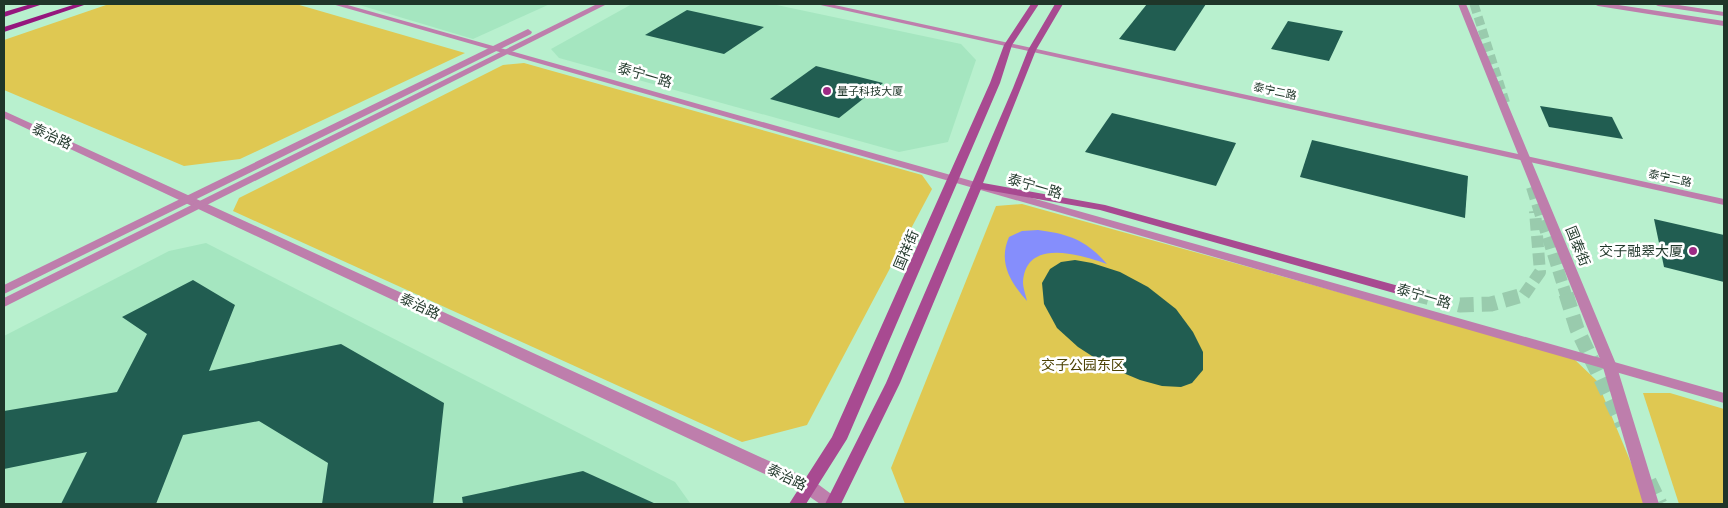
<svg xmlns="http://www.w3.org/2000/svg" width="1728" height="508" font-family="'DM Sans','Noto Sans SC',sans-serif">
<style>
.built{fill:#a5e6c0}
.green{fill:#dfc852}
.water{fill:#858efc}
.building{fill:#215d51}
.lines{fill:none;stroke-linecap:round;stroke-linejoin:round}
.secondary-tunnel-far2{stroke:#99cbad;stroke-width:9;stroke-dasharray:9 4.5;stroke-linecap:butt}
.secondary-tunnel-far1{stroke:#99cbad;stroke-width:12;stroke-dasharray:12 5.5;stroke-linecap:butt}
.secondary-tunnel{stroke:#99cbad;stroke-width:15;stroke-dasharray:15 8;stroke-linecap:butt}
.minor{fill:#be7eac;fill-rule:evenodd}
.tertiary{fill:#be7eac;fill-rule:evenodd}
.secondary{fill:#a84a91;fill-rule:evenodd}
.primary{fill:#95177d;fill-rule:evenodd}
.poi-dot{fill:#9e2a85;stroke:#fff;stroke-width:2}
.labels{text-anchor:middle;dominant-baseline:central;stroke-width:5;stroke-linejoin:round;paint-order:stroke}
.far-poi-label{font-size:11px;fill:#1f3629;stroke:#fff;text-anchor:start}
.far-street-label{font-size:11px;fill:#1f3629;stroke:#fff}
.street-label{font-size:14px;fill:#1f3629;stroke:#fff}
.poi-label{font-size:14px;fill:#1f3629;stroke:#fff;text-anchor:end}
.park-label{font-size:14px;fill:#4d4204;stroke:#fff}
</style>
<rect width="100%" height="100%" fill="#b8f0ce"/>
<g class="built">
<polygon points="356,4 550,4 473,39"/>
<polygon points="632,4 772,4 961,44 976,60 948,142 899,152 559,58 551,49"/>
<polygon points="206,243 675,482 690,503 4,504 4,336 169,251"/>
</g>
<g class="green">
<polygon points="109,4 296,4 465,53 240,159 184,166 4,90 4,40"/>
<polygon points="524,63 922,175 932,189 807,425 742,442 233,211 239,198 503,65"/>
<polygon points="1022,204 1572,357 1597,381 1634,470 1644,504 905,504 891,468 996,206"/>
<polygon points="1643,393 1670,393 1724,409 1724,504 1679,504"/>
</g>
<path class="water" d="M1038,230C1069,234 1086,240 1107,264C1081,255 1026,237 1023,282C1023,288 1026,296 1027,301C1010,282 998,262 1009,237L1022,231Z"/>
<g class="building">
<polygon points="1147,4 1206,4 1175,51 1119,39"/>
<polygon points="687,10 764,27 724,54 645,35"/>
<polygon points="1288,21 1343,31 1329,61 1271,49"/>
<polygon points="816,66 883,83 839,118 770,99"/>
<polygon points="1540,106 1612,117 1623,139 1549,127"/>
<polygon points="1112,113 1236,143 1216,186 1085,152"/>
<polygon points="1312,140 1468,176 1465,218 1300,177"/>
<polygon points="1654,219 1724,235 1724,282 1664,267"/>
<polygon points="1075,260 1092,263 1120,272 1148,287 1176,309 1193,332 1203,352 1203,370 1192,383 1181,387 1162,386 1140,380 1109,367 1078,347 1057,328 1044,304 1042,283 1050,269 1061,262"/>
<polygon points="193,280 235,305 209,371 341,344 444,403 433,504 322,504 328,463 259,421 183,435 156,504 61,504 87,452 4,469 4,411 117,392 147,334 122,317"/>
<polygon points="583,471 656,504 463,504 462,497"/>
</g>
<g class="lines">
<polyline class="secondary-tunnel-far2" points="1474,4 1506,104"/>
<g class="secondary-tunnel-far1">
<polyline points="1532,187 1566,295"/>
<polyline points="1401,291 1419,295"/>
<polyline points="1524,295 1540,272 1535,211"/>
</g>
<g class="secondary-tunnel">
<polyline points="1414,294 1460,305 1491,304 1526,294"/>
<polyline points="1566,294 1577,329 1623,425"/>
<polyline points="1649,481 1660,504"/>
</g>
<g class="minor">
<polygon points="332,4 344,4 1724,393 1724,403"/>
<polygon points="816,4 830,4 1724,199 1724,205"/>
<polygon points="4,111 815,482 838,499 840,504 820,504 803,492 4,118"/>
</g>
<g class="tertiary">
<polygon points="597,4 607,4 4,307 4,298"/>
<polygon points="1458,4 1466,4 1616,364 1659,504 1643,504 1602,364"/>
<polygon points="1594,4 1612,4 1724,21 1724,26 1598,6"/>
<polygon points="1654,4 1672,4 1724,12 1724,16 1658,6"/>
<polygon points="528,29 532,32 531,34 4,294 4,285"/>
</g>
<g class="secondary">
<polygon points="1031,4 1039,4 1012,45 1000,83 847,439 806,504 789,504 832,437 990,83 1004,45"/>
<polygon points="1055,4 1063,4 1036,50 983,183 1105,205 1406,288 1408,291 1401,295 1100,210 981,189 900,383 841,504 825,504 886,383 1013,88 1028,50"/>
</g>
<g class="primary">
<polygon points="31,4 43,4 4,17 4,12"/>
<polygon points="76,4 87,4 4,32 4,27"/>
</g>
</g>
<g class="poi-dot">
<circle cx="827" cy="91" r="5"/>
<circle cx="1693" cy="251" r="5"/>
</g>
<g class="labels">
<g class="far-poi-label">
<text x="837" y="91">量子科技大厦</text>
</g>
<g class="far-street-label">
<text transform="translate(1275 91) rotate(12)">泰宁二路</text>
<text transform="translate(1670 178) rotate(12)">泰宁二路</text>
</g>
<g class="street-label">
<text transform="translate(645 75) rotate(16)">泰宁一路</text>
<text transform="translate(52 136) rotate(25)">泰治路</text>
<text transform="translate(1035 186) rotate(16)">泰宁一路</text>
<text transform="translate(1578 246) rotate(68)">国泰街</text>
<text transform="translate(906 250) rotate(-67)">国祥街</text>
<text transform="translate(1424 296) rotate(16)">泰宁一路</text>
<text transform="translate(420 306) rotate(25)">泰治路</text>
<text transform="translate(787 477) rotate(26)">泰治路</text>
</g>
<g class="poi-label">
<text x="1683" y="251">交子融翠大厦</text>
</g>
<g class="park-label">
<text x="1083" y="365">交子公园东区</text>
</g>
</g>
<rect width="1728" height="508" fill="none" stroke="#1f3629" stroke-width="10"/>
</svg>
